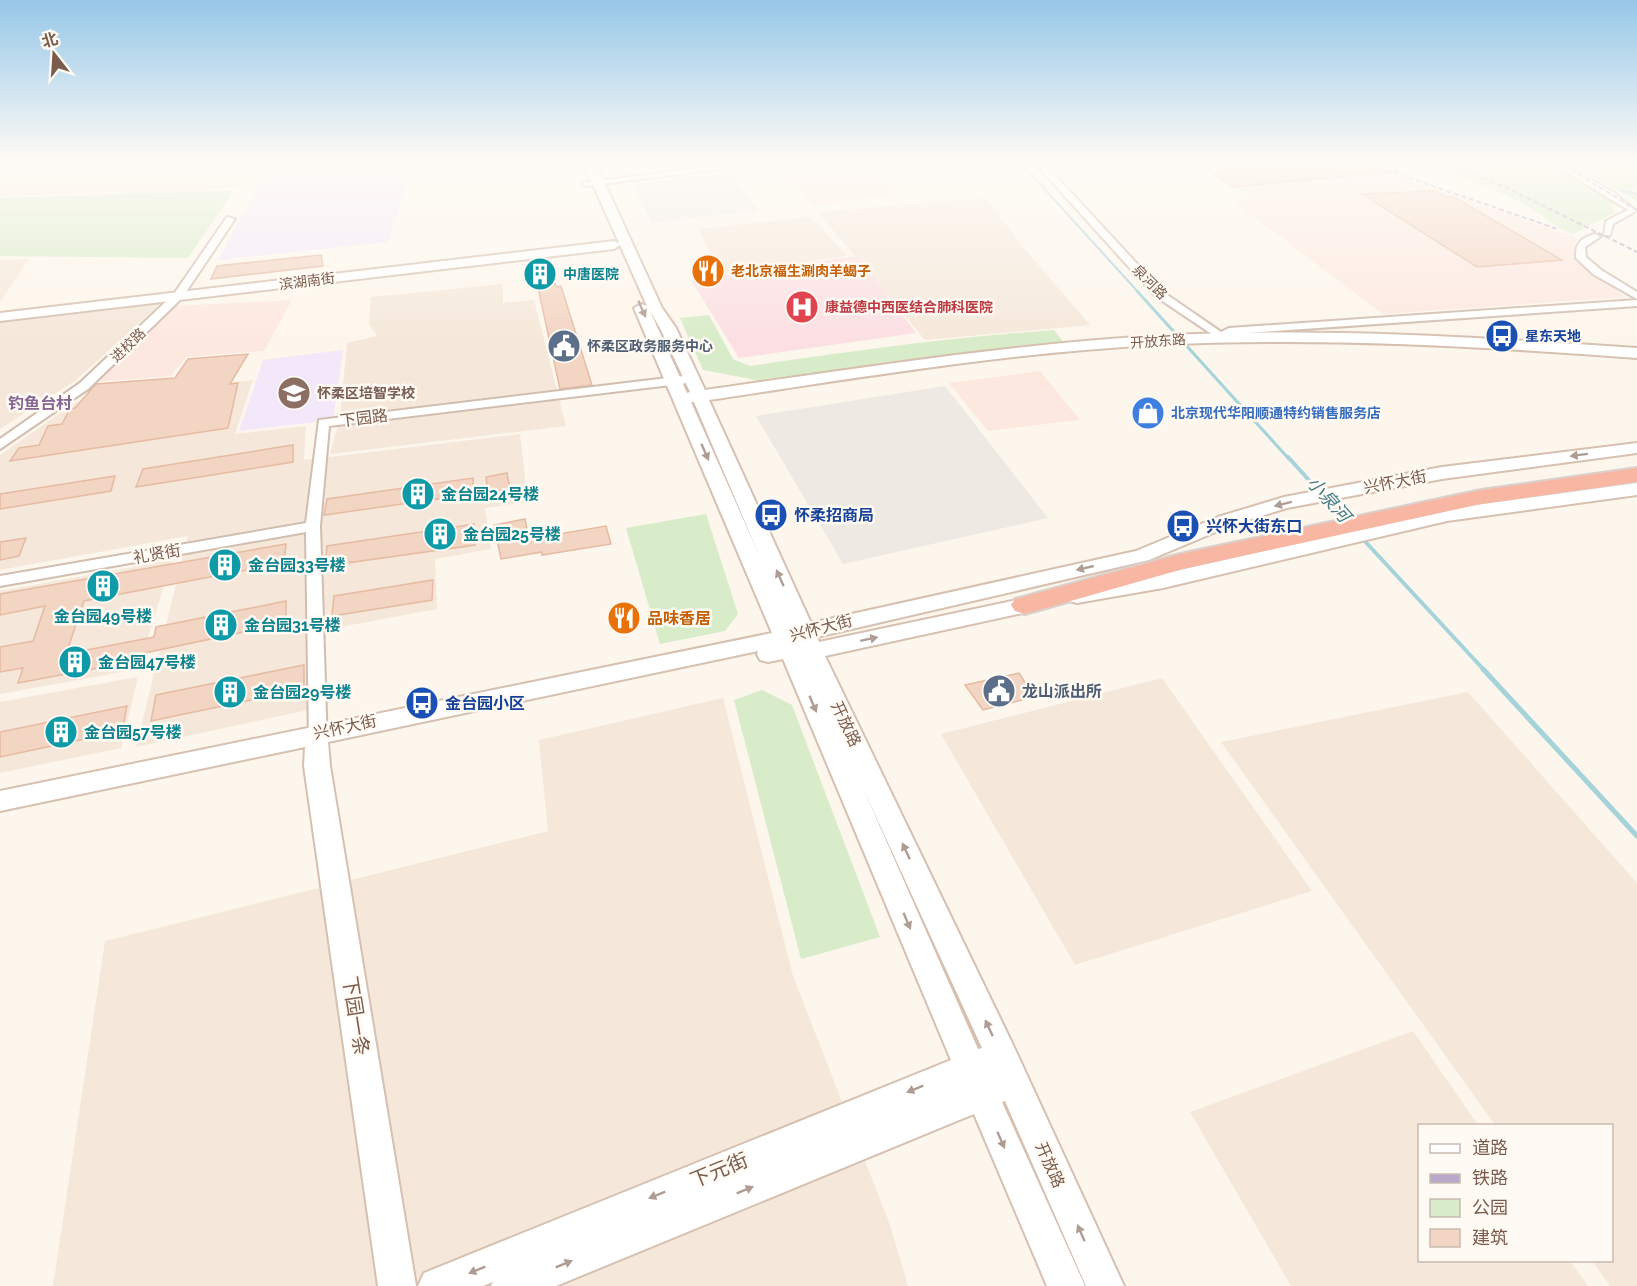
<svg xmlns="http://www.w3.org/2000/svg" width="1637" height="1286" font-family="Raleway,'Noto Sans SC',sans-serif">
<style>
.residential{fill:#f5e8da}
.commercial{fill:#fde8e0}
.industrial{fill:#efe9e4}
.education{fill:#f3e8fa}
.medical{fill:#fbdfe3}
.green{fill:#d8ecc9}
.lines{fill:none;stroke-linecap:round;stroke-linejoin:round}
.stream-far3{stroke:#a5d3da;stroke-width:2}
.stream-far2{stroke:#a5d3da;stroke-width:3}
.stream-far1{stroke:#a5d3da;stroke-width:4}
.stream{stroke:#a5d3da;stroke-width:5}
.building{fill:#f3d5c3;stroke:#e6bba3;stroke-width:1.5}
.street-casing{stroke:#d1beb0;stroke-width:4}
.secondary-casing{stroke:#d6c0b0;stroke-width:4}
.highway-casing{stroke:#dad1cd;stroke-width:4}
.street{fill:#fff;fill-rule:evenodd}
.secondary{fill:#fff;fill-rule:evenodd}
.highway{fill:#f7b7a3;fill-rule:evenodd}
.rail{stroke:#b9a8c9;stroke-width:2;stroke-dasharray:5 3;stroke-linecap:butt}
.oneway{fill:#af9d94}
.labels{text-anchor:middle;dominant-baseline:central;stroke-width:5;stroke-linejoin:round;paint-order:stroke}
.far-food-label{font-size:14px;font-weight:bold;fill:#c56008;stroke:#fffaf3;text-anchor:start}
.far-culture-label{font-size:14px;font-weight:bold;fill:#0d838f;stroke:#fffaf3;text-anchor:start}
.far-street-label{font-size:14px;fill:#7a5c4d;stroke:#fffaf3}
.far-health-label{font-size:14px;font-weight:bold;fill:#be3a42;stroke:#fffaf3;text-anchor:start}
.far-transit-label{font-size:14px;font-weight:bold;fill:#164399;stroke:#fffaf3;text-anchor:start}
.far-service-label{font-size:14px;font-weight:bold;fill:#4e5e75;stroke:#fffaf3;text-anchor:start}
.far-education-label{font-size:14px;font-weight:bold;fill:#785e54;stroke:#fffaf3;text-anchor:start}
.far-shop-label{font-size:14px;font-weight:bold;fill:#366cbe;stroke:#fffaf3;text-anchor:start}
.far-quarter-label{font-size:16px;font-weight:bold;fill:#846695;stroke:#fffaf3}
.street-label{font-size:16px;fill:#7a5c4d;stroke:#fffaf3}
.culture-label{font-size:16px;font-weight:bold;fill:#0d838f;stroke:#fffaf3;text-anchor:start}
.transit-label{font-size:16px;font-weight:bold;fill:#164399;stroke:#fffaf3;text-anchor:start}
.food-label{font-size:16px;font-weight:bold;fill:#c56008;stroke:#fffaf3;text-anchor:start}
.service-label{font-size:16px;font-weight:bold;fill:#4e5e75;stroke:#fffaf3;text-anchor:start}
.water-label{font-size:18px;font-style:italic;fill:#437c86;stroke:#fffaf3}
.near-street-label{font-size:20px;fill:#7a5c4d;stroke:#fffaf3}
</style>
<rect width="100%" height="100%" fill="#fdf6ec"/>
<g class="residential">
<polygon points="23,162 261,162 243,188 0,196 0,179"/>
<polygon points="420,162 522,162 524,169 416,180"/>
<polygon points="986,198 1023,247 1090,325 925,340 818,212"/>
<polygon points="811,217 847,256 721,274 698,229"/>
<polygon points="29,259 0,302 0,260"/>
<polygon points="503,284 503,303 534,300 566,426 330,454 340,418 347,343 377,336 369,324 371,297"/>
<polygon points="160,304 76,380 0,429 0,323"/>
<polygon points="253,380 235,434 306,426 304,460 520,434 528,502 485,508 491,549 435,559 437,609 308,633 308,710 136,747 188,536 0,570 0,455 76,402"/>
<polygon points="172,560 138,669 0,694 0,591"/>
<polygon points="138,677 121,748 0,773 0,702"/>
<polygon points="1162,678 1312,891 1075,965 941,734"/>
<polygon points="1468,692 1637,883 1637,1286 1610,1286 1592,1261 1612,1260 1612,1126 1495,1125 1221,742"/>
<polygon points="723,698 793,976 890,1225 908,1286 53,1286 105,941 548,831 539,740"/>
<polygon points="1413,1031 1478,1125 1420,1126 1420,1260 1570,1261 1588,1286 1291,1286 1190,1112"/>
</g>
<g class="commercial">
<polygon points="849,162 862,162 894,195 814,205 783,169"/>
<polygon points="1381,171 1569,235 1577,239 1573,248 1580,263 1625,297 1383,314 1234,202 1254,200 1234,187"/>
<polygon points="292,300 264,351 186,357 171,376 97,382 100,374 174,306"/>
<polygon points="1040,371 1080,420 988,431 949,383"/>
</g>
<g class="industrial">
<polygon points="729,173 758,210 652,223 632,184"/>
<polygon points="945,386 1048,518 843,564 756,416"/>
</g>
<g class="education">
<polygon points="272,162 414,162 388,242 218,260"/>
<polygon points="343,350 333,420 239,431 263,360"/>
</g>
<polygon class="medical" points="857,256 916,333 739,358 691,280"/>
<g class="green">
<path d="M1549,162L1589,184L1612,202L1614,213L1573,234C1553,227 1550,219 1534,210C1508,194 1478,184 1449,173L1454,169L1439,163Z"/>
<polygon points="1567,162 1637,162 1637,188 1632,190 1637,195 1637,201"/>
<polygon points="234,190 188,258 0,256 0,198"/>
<path d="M709,315L733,359L750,366C852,351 952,337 1054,330L1065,344L951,355L761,381L703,370L680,318Z"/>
<polygon points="706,514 738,614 725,631 660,644 626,528"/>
<polygon points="762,690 792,705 880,937 801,959 734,700"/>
</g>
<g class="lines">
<g class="stream-far3">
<polyline points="1020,162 1139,293"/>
<polyline points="1620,190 1637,194"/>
</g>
<polyline class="stream-far2" points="1137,291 1289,459"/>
<g class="stream-far1">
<polyline points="1288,457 1347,522"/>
<polyline points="1361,537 1484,670"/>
</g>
<polyline class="stream" points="1483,669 1637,836"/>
</g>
<g class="building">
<polygon points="1197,162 1398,162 1399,171 1233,187"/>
<polygon points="1436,191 1446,197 1452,196 1562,260 1477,267 1362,194"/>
<polygon points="321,255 323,266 211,279 217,266"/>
<polygon points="532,264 550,265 556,287 561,286 592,385 560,389 537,283 529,284 526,270 532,269"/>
<polygon points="248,354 230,384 238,383 228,428 10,461 19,448 39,445 48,426 62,424 70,409 75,408 96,384 175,378 188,359"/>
<polygon points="293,445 293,462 136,487 143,469"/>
<polygon points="507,473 510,489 488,492 486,477"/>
<polygon points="115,476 111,491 0,509 0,494"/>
<polygon points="473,478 473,494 324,515 327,499"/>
<polygon points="525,519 529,539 606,526 611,544 542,555 542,552 501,559 494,525"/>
<polygon points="474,524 475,545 325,566 327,546"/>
<polygon points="26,538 19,556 0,560 0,542"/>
<polygon points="286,544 284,563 84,601 66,654 154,637 156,627 286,601 286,623 126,657 124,663 18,683 23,668 0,672 0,647 33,641 45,606 0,615 0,594"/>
<polygon points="433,580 432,600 332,616 334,596"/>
<polygon points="304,665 304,689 151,721 156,695"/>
<polygon points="1019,673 1034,697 983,710 965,685"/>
<polygon points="127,706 122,731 0,757 0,732"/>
</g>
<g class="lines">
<g class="street-casing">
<g id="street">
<polygon points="748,162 774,162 586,186 582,183"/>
<polygon points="1034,162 1043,162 1163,292 1221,332 1229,328 1637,300 1637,306 1232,334 1222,341 1155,296"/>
<polygon points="1550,162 1560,162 1613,192 1636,211 1613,224 1610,235 1604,235 1606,221 1628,210"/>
<polygon points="227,217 235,219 182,298 88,389 0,449 0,439 80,383 174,294"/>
<path d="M1595,234L1600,237L1585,247L1586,257L1601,270L1637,292V299L1593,274L1576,258C1575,243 1581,238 1595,234Z"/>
<polygon points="692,375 698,379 696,382 329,426 320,526 327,746 324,751 312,751 309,746 306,532 0,586 0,576 306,523 319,420"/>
</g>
</g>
<g class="secondary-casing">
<g id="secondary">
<path d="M583,162H595L662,308L676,328L705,390C854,369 1003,345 1153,336C1315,327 1476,337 1637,348V358C1476,346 1316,337 1155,345C1006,353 857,378 709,400L811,623L1136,551L1218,517L1284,497L1442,467L1637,443V453L1442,479L1287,508L1232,525L1149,560L817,637L819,642L1041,595L1049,597L1052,602L1049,607L1041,609L825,656L1013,1045L1124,1286H1086L1005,1101L1002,1102L1085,1286H1047L974,1114L556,1286H491L493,1282L483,1286H418L424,1273L951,1060L783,659L768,662L760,660L757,654L758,651L328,742L330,766L416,1286H378L304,766L305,747L0,811V791L772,633L634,308L641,304L647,306L620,245L614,249L0,321V313L614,241L619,243ZM650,311L660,328L690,392L687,393ZM691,402H694L760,557ZM862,786L982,1048L978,1049Z"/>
<polygon points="1637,483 1637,495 1447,521 1163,588 1077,603 1069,601 1066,596 1069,591 1077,589 1163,574 1447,509"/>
</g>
</g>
<g class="highway-casing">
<polygon id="highway" points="1637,468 1637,482 1481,504 1183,569 1025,614 1015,611 1011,605 1015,599 1180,554 1481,490"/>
</g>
<use href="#street" class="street"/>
<use href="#secondary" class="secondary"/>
<use href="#highway" class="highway"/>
<g class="rail">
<polyline points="1363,162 1560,230"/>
<polyline points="1446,162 1505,187 1637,252"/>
<polyline points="1558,162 1637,210"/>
</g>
</g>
<defs><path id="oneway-solid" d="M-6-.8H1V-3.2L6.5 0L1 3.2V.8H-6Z" transform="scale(1.5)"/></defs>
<g class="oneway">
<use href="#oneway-solid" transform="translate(642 309) rotate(66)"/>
<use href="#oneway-solid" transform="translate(705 452) rotate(66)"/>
<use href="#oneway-solid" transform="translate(1579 455) rotate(173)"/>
<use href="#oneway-solid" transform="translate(1283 504) rotate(166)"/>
<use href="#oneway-solid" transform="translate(1085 568) rotate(167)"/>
<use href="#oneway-solid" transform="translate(780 578) rotate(-114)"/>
<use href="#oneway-solid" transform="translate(869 639) rotate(-12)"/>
<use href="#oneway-solid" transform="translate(813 704) rotate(67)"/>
<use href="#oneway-solid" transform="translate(906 851) rotate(-115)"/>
<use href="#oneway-solid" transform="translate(907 921) rotate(67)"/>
<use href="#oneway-solid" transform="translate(989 1028) rotate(-115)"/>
<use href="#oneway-solid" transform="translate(915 1089) rotate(158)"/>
<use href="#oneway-solid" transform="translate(1001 1140) rotate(66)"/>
<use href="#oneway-solid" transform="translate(745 1190) rotate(-22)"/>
<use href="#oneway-solid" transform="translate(657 1195) rotate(158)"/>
<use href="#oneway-solid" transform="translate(1081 1233) rotate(-114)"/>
<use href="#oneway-solid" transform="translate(564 1264) rotate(-22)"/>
<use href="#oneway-solid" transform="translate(477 1270) rotate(158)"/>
</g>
<linearGradient id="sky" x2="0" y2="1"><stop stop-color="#97c7e8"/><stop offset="0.47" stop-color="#fefbf6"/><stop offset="1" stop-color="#fefbf6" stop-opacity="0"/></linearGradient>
<rect width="1637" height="342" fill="url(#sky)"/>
<defs>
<g id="restaurant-disc" transform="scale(1.725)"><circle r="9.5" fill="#e8710a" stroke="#fffaf3"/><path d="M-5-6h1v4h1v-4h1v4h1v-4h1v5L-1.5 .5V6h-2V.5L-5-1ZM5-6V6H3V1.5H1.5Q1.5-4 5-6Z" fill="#fff"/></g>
<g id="building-disc" transform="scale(1.725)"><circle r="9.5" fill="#0f9aa8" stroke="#fffaf3"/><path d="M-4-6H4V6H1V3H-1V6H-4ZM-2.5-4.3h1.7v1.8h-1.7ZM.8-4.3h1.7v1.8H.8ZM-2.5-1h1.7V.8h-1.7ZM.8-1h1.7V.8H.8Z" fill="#fff"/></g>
<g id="hospital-disc" transform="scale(1.725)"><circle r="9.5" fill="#e0444e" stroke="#fffaf3"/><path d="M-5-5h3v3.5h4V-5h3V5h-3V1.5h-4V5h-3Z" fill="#fff"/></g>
<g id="bus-disc" transform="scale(1.725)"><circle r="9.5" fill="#1a4fb4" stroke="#fffaf3"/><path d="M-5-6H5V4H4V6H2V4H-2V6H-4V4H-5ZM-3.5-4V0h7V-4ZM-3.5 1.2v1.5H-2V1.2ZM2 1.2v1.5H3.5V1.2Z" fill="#fff"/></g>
<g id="civic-disc" transform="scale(1.725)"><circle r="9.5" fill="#5c6f8a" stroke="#fffaf3"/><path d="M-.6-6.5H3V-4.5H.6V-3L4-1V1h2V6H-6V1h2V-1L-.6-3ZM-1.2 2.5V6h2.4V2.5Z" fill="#fff"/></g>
<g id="school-disc" transform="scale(1.725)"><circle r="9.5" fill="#8d6e63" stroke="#fffaf3"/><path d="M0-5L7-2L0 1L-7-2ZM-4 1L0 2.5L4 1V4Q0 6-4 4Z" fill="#fff"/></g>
<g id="shop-disc" transform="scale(1.725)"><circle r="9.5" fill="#3f7fe0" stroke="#fffaf3"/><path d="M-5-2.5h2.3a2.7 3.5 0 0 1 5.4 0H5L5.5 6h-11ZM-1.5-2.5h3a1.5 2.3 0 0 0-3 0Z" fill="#fff"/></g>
</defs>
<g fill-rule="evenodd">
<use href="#restaurant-disc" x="708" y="271"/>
<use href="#building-disc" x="540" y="274"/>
<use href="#hospital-disc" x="802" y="307"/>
<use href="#bus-disc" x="1502" y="336"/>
<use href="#civic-disc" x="564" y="346"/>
<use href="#school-disc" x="294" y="393"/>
<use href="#shop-disc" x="1148" y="413"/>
<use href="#building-disc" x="418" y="494"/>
<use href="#bus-disc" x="771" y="515"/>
<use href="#bus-disc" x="1183" y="526"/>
<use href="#building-disc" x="440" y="534"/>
<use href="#building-disc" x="225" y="565"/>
<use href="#building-disc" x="103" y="586"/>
<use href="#restaurant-disc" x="624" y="618"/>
<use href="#building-disc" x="221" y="625"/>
<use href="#building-disc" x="75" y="662"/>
<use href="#civic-disc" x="999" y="691"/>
<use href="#building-disc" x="230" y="692"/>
<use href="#bus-disc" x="422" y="703"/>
<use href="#building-disc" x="61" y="732"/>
</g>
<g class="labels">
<g class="far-food-label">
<text x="731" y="271">老北京福生涮肉羊蝎子</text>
</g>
<g class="far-culture-label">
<text x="563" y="274">中唐医院</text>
</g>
<g class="far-street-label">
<text transform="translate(307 281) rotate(-7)">滨湖南街</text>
<text transform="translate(1150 282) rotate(45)">泉河路</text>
<text transform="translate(1158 341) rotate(-4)">开放东路</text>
<text transform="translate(128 345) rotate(-44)">进校路</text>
</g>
<g class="far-health-label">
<text x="825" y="307">康益德中西医结合肺科医院</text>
</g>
<g class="far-transit-label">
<text x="1525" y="336">星东天地</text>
</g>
<g class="far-service-label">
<text x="587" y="346">怀柔区政务服务中心</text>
</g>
<g class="far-education-label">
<text x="317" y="393">怀柔区培智学校</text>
</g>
<g class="far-shop-label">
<text x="1171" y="413">北京现代华阳顺通特约销售服务店</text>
</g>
<g class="far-quarter-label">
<text x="40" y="403">钓鱼台村</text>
</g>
<g class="street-label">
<text transform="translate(364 418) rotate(-7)">下园路</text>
<text transform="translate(1395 482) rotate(-11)">兴怀大街</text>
<text transform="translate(157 554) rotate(-10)">礼贤街</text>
<text transform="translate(821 628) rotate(-15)">兴怀大街</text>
<text transform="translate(846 724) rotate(65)">开放路</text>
<text transform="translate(345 727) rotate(-12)">兴怀大街</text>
<text transform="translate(1050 1165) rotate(66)">开放路</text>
</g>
<g class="culture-label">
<text x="441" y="494">金台园24号楼</text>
<text x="463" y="534">金台园25号楼</text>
<text x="248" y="565">金台园33号楼</text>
<text x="103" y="616" text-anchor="middle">金台园49号楼</text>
<text x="244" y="625">金台园31号楼</text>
<text x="98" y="662">金台园47号楼</text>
<text x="253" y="692">金台园29号楼</text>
<text x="84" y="732">金台园57号楼</text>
</g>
<g class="transit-label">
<text x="794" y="515">怀柔招商局</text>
<text x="1206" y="526">兴怀大街东口</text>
<text x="445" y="703">金台园小区</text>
</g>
<g class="food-label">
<text x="647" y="618">品味香居</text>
</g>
<g class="service-label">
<text x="1022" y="691">龙山派出所</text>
</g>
<g class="water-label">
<text transform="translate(1329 499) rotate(48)">小泉河</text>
</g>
<g class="near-street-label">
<text transform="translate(356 1016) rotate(81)">下园一条</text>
<text transform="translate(719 1170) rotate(-22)">下元街</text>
</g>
</g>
<rect x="1418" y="1124" width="195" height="138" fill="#fffaf3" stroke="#cabbb1" stroke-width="1.5"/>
<rect x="1430" y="1144" width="30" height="9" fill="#ffffff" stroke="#cabbb1" stroke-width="1.5"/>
<text x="1472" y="1154" font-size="18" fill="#7a5c4d">道路</text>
<rect x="1430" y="1174" width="30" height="9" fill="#b9a8c9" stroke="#cabbb1" stroke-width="1.5"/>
<text x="1472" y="1184" font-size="18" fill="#7a5c4d">铁路</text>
<rect x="1430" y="1199" width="30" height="18" fill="#d8ecc9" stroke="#cabbb1" stroke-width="1.5"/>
<text x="1472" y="1214" font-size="18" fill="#7a5c4d">公园</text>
<rect x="1430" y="1229" width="30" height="18" fill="#f3d5c3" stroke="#cabbb1" stroke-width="1.5"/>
<text x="1472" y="1244" font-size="18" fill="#7a5c4d">建筑</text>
<g transform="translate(54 54) rotate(343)" stroke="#fffaf3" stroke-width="4.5" paint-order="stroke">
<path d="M0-4.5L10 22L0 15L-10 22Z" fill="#7a5c4d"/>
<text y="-9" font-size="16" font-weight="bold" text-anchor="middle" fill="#7a5c4d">北</text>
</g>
</svg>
